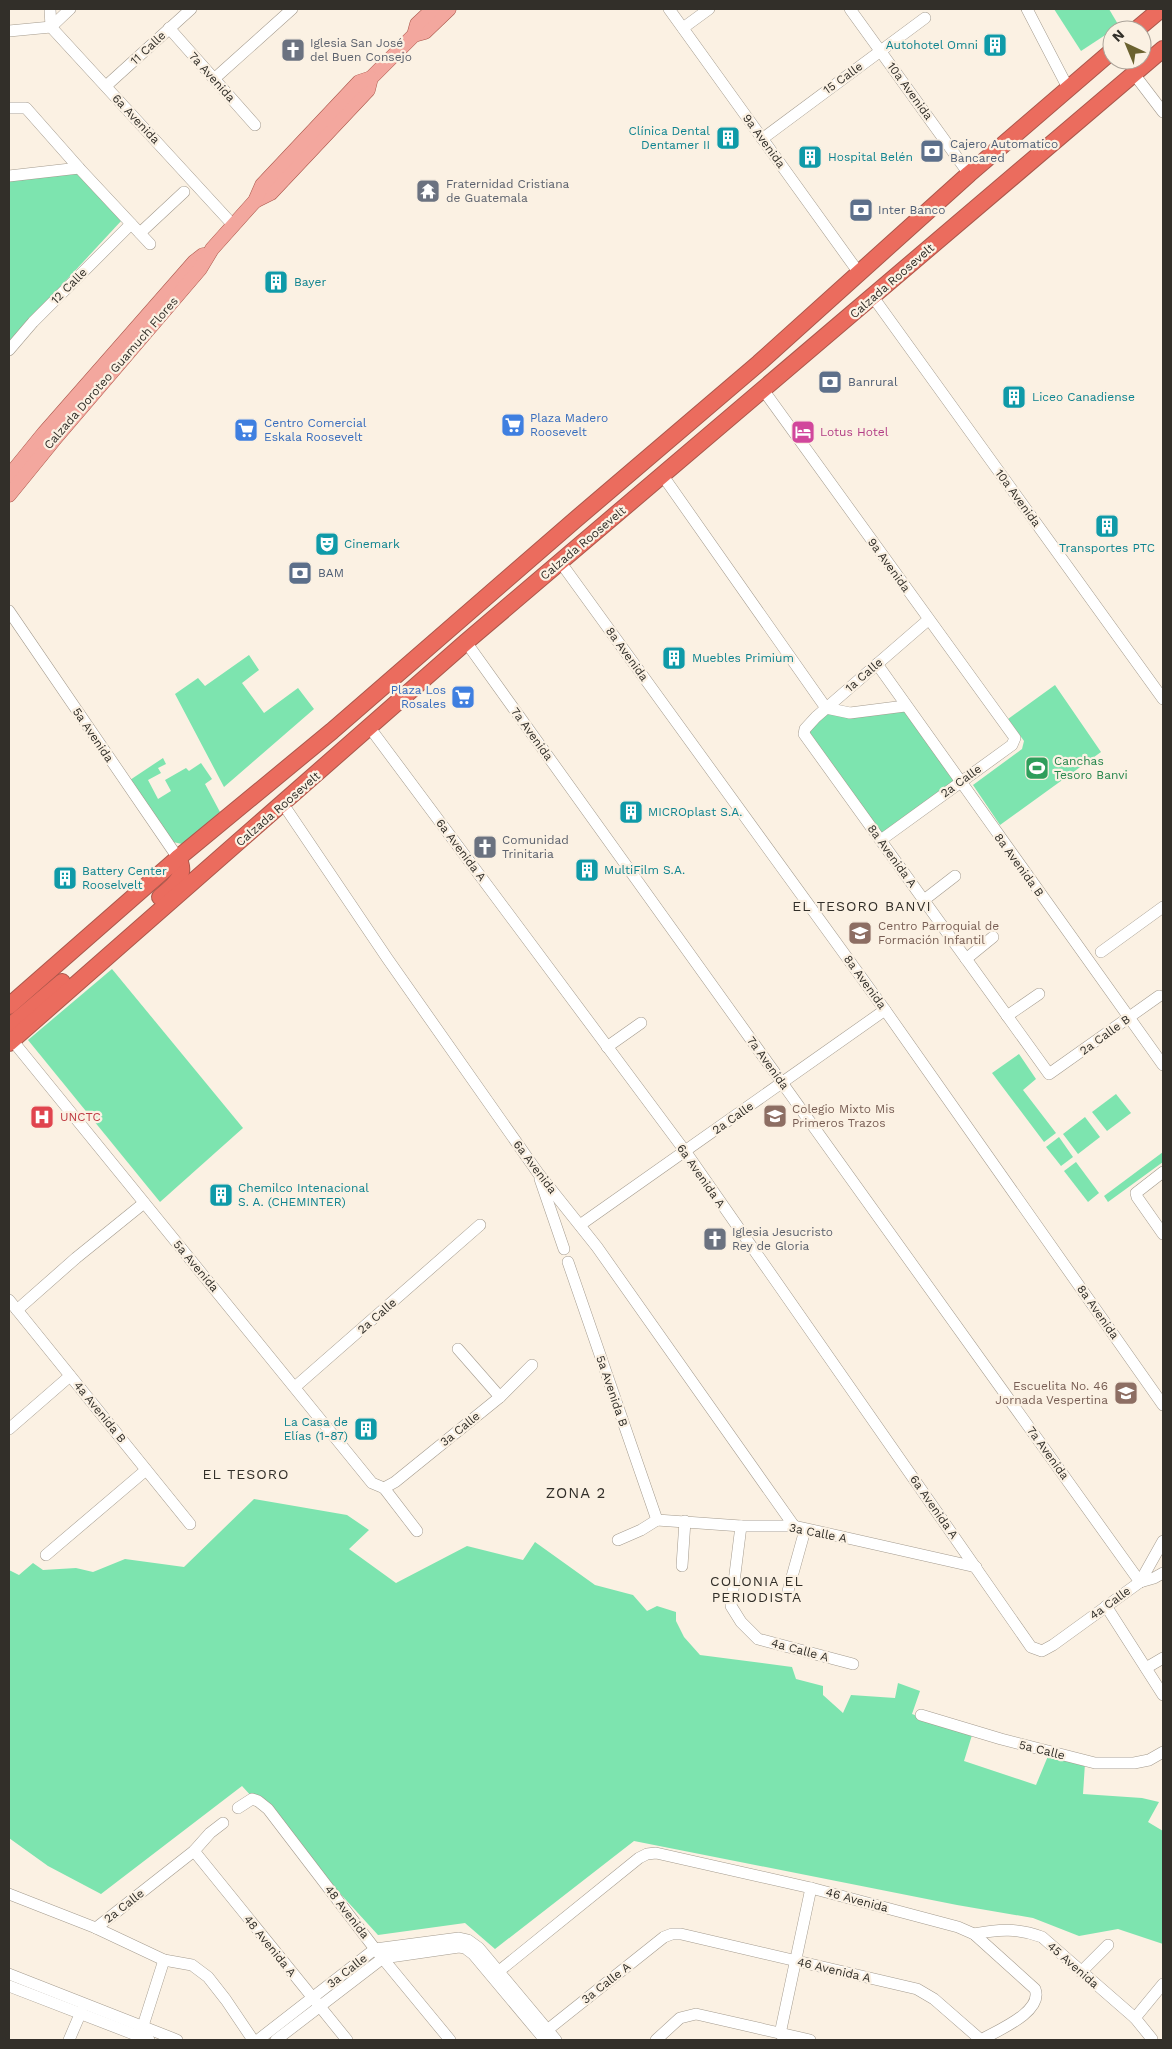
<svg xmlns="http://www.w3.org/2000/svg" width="1172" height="2049" font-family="'Work Sans',sans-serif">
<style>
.green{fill:#7de4af}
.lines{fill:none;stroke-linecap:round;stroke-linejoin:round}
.minor-casing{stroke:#a49b8e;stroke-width:12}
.major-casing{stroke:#aa574b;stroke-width:15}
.highway-casing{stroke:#aa574b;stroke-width:18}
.minor{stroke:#fff;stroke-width:11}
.major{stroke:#f3a79e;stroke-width:14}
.highway{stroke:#eb6c5e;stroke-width:16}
.labels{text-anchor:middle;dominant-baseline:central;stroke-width:4.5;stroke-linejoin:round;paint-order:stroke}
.worship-label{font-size:12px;fill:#5b616d;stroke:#fbf1e3;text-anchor:start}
.culture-label{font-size:12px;fill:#0d838f;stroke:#fbf1e3;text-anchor:start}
.street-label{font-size:12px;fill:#322f29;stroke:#fbf1e3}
.service-label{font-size:12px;fill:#4e5e75;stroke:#fbf1e3;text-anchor:start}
.shop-label{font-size:12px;fill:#366cbe;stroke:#fbf1e3;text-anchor:start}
.hotel-label{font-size:12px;fill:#b23c85;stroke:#fbf1e3;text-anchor:start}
.leisure-label{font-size:12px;fill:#27864d;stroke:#fbf1e3;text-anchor:start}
.education-label{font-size:12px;fill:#785e54;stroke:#fbf1e3;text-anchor:start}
.health-label{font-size:12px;fill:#be3a42;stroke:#fbf1e3;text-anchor:start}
.neighbourhood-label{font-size:14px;letter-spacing:1px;fill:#322f29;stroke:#fbf1e3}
.quarter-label{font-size:15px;letter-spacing:1px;fill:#322f29;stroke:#fbf1e3}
</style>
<rect width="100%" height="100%" fill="#fbf1e3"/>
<g class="green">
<polygon points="1054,9 1109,9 1119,26 1081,51"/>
<polygon points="75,172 122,220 9,342 9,181"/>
<polygon points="249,655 259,670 242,683 264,713 298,688 314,709 224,787 175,694 198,678 205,686"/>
<polygon points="1055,685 1101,752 1000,825 973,785 1022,749 1024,741 1008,719"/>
<polygon points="904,710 955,781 882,835 807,732 827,712"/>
<polygon points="163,758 166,764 158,768 161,773 148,780 158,799 171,791 165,780 186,768 189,771 201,763 212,779 205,784 220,812 182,844 173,842 130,780"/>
<polygon points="112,969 243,1128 160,1202 28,1040"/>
<polygon points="1019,1054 1036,1079 1023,1090 1056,1133 1044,1142 992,1073"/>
<polygon points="1116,1094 1131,1113 1107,1131 1092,1112"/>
<polygon points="1085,1117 1100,1137 1078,1154 1063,1134"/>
<polygon points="1059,1137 1073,1157 1061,1166 1046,1147"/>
<polygon points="1163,1152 1163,1162 1108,1202 1104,1196"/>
<polygon points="1076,1162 1099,1193 1088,1202 1064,1171"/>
<polygon points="254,1499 347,1515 369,1530 349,1549 396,1583 467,1546 523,1560 535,1542 595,1585 633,1595 647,1611 657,1606 676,1612 676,1621 684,1637 700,1655 792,1667 796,1679 823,1686 823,1695 843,1713 851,1695 895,1698 898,1683 920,1691 912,1714 972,1735 964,1761 1036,1785 1048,1756 1085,1763 1083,1794 1142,1798 1159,1802 1148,1822 1163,1831 1163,1944 1118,1929 1079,1936 1033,1918 957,1905 634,1841 495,1949 465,1923 378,1935 242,1786 101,1894 48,1866 9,1838 9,1570 19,1575 33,1563 43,1570 76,1568 93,1572 125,1559 184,1567"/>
</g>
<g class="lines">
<g class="minor-casing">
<g id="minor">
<polyline points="50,9 51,27 233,225"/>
<polyline points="669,9 859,273"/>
<polyline points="850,9 969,174"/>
<polyline points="1027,9 1068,88"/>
<polyline points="169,28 255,125"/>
<polyline points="683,28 709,9"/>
<polyline points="9,31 51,27 70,9"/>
<polyline points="1134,74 1163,112"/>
<polyline points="214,79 292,9"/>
<polyline points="106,86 191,9"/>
<polyline points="9,108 26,108 79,168 150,244"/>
<polyline points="762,139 925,18"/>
<polyline points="9,176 79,168"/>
<polyline points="140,233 184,192"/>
<polyline points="873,297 1163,699"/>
<polyline points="9,350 33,322 131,224"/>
<polyline points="764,391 1015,738 1012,745 881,840"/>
<polyline points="663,476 826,708 850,713 905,706"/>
<polyline points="561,563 885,1010 1163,1405"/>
<polyline points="9,611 178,858"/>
<polyline points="928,620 816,717 805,729 804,734 1049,1074 1159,996"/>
<polyline points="466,642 1140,1582"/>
<polyline points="877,664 1163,1065"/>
<polyline points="370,728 685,1151 1031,1647 1042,1651 1053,1645 1140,1582 1163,1541"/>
<polyline points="283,804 387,958 538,1173 597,1247 794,1526"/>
<polyline points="924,900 955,876"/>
<polyline points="1101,952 1163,907"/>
<polyline points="966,959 993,937"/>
<polyline points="1007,1016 1039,994"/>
<polyline points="12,1040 372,1483 384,1488 417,1531"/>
<polyline points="607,1047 641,1023"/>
<polyline points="1163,1172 1136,1193 1137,1197 1163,1234"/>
<polyline points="540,1179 564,1249"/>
<polyline points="580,1225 885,1010"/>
<polyline points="568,1262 657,1520"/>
<polyline points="9,1300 190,1524"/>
<polyline points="17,1310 76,1258 144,1203"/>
<polyline points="458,1349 500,1397"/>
<polyline points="295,1387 480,1225"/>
<polyline points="9,1429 70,1376"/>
<polyline points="384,1488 395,1482 500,1397 532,1365"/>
<polyline points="657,1520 741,1526 794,1526 976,1567"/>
<polyline points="741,1526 731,1606 741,1622 758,1639 853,1664"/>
<polyline points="618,1540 641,1530 657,1520"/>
<polyline points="46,1555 146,1470"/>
<polyline points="682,1566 685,1521"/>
<polyline points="1140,1582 1154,1578 1163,1573"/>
<polyline points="788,1591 805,1530"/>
<polyline points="1106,1606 1163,1695"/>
<polyline points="1146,1668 1163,1658"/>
<polyline points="921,1715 1001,1739 1095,1763 1134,1763 1149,1760 1163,1752"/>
<polyline points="238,1808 252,1799 258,1801 268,1809 375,1949 450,2040"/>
<polyline points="194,1851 347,2040"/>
<polyline points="9,1894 96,1928 164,1960 192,1965 208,1977 226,2000 253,2040"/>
<polyline points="96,1928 194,1851 210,1833 223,1823"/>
<path d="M974,1934C999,1929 1018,1928 1042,1937L1135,2018L1152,2039"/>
<polyline points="1081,1972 1108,1945"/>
<polyline points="9,1974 177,2040"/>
<path d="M493,1976L639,1858L647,1854L656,1853L811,1888L958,1927L974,1934L1035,1989C1044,2012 996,2031 981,2040"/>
<polyline points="9,1986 149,2040"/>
<polyline points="1135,2018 1163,1984"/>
<polyline points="141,2032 164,1960"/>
<polyline points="780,2034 811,1888"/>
<polyline points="541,2035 664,1937 672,1934 681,1934 917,1989 934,1999 981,2040"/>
<polyline points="69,2040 81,2012"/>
<polyline points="258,2040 375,1949 459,1938 468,1940 479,1948 556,2040"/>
<polyline points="276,2040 383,1958 459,1947 465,1948 473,1954 545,2040"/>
<polyline points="656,2040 680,2018 696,2014 810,2040"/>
</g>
</g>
<g class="major-casing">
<g id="major">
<polyline points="414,35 425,32 449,9"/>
<polyline points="255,201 271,193 368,90 371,78 414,35 417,24 433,9"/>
<polyline points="9,476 44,433 194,262 203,255"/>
<polyline points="9,495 53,441 200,269 212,249 255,201 262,185 359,82 371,78"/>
</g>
</g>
<g class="highway-casing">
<g id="highway">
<polyline points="1136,30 1161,9"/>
<path d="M160,897C173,886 188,876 178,858"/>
<polyline points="9,1006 178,858 332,731 575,520 759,363 969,174 1112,51"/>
<polyline points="9,1027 62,982"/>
<polyline points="9,1043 466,642 1163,49"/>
</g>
</g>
<use href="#minor" class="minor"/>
<use href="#major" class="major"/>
<use href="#highway" class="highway"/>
</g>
<defs>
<g id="building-square" transform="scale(1.25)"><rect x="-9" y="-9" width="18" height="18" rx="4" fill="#0f9aa8" stroke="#fbf1e3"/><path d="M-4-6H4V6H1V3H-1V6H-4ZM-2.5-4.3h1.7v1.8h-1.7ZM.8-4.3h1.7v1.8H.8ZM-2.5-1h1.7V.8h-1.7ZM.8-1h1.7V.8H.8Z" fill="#fff"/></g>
<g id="church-square" transform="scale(1.25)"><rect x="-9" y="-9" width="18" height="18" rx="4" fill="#6b7280" stroke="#fbf1e3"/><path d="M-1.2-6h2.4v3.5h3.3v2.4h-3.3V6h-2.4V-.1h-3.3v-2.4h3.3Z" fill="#fff"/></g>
<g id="bank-square" transform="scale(1.25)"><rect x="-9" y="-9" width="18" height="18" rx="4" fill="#5c6f8a" stroke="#fbf1e3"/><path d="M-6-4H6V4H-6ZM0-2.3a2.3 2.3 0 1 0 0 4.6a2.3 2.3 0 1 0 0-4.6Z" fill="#fff"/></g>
<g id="temple-square" transform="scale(1.25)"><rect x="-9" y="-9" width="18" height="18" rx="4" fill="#6b7280" stroke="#fbf1e3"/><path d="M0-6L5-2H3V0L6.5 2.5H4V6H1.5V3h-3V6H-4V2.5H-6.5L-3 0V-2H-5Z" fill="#fff"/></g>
<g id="supermarket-square" transform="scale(1.25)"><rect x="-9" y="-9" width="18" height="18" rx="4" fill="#3f7fe0" stroke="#fbf1e3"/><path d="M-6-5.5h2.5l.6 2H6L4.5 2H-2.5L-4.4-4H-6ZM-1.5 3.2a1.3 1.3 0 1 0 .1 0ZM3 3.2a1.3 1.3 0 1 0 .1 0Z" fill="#fff"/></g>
<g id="hotel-square" transform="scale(1.25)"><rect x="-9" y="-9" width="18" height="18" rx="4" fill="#d1479c" stroke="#fbf1e3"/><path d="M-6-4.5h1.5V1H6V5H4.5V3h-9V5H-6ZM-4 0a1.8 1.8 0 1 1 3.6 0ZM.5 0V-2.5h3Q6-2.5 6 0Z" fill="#fff"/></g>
<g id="theatre-square" transform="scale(1.25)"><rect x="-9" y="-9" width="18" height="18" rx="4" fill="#0f9aa8" stroke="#fbf1e3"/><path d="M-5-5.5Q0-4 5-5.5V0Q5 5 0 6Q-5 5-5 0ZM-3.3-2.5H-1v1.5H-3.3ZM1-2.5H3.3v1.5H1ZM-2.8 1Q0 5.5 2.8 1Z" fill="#fff"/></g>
<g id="stadium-square" transform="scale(1.25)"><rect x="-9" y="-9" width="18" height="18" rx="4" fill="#2e9e5b" stroke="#fbf1e3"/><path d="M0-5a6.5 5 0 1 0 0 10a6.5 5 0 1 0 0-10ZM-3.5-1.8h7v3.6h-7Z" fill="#fff"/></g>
<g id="school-square" transform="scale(1.25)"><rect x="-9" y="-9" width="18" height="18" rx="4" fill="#8d6e63" stroke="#fbf1e3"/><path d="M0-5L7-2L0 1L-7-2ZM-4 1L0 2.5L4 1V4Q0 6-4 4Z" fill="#fff"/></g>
<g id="hospital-square" transform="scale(1.25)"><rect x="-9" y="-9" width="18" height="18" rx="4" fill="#e0444e" stroke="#fbf1e3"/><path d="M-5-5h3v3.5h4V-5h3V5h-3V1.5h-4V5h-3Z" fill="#fff"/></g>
</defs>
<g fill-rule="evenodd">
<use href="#building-square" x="995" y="45"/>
<use href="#church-square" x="293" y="50"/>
<use href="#building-square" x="728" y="138"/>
<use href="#bank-square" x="932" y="151"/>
<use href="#building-square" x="810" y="157"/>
<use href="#temple-square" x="428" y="191"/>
<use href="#bank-square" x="861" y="210"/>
<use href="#building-square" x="276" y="282"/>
<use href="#bank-square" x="830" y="382"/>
<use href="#building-square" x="1014" y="397"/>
<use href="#supermarket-square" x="513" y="425"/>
<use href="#supermarket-square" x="246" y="430"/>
<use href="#hotel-square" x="803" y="432"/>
<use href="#building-square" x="1107" y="526"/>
<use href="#theatre-square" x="327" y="544"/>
<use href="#bank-square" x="300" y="573"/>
<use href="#building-square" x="674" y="658"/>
<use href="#supermarket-square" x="463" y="697"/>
<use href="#stadium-square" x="1037" y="768"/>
<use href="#building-square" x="631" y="812"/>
<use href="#church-square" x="485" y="847"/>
<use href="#building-square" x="587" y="870"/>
<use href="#building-square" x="65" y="878"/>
<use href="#school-square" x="860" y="933"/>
<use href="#school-square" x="775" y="1116"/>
<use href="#hospital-square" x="42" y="1117"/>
<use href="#building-square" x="221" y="1195"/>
<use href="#church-square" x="715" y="1239"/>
<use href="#school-square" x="1126" y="1393"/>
<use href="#building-square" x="366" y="1429"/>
</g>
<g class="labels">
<g class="worship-label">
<text x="310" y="43">Iglesia San José<tspan x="310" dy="14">del Buen Consejo</tspan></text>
<text x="446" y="184">Fraternidad Cristiana<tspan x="446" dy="14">de Guatemala</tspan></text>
<text x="502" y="840">Comunidad<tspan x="502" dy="14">Trinitaria</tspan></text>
<text x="732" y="1232">Iglesia Jesucristo<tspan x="732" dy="14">Rey de Gloria</tspan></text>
</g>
<g class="culture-label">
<text x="978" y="45" text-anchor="end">Autohotel Omni</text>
<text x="710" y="131" text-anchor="end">Clínica Dental<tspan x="710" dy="14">Dentamer II</tspan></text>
<text x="828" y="157">Hospital Belén</text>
<text x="294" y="282">Bayer</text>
<text x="1032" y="397">Liceo Canadiense</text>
<text x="344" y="544">Cinemark</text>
<text x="1107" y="548" text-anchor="middle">Transportes PTC</text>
<text x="692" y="658">Muebles Primium</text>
<text x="648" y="812">MICROplast S.A.</text>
<text x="604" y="870">MultiFilm S.A.</text>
<text x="82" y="871">Battery Center<tspan x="82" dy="14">Rooselvelt</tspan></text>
<text x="238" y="1188">Chemilco Intenacional<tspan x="238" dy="14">S. A. (CHEMINTER)</tspan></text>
<text x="348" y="1422" text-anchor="end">La Casa de<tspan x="348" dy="14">Elías (1-87)</tspan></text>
</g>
<g class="street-label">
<text transform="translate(148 48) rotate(-43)">11 Calle</text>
<text transform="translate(212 77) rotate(48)">7a Avenida</text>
<text transform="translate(843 78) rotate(-36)">15 Calle</text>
<text transform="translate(910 91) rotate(54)">10a Avenida</text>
<text transform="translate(136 119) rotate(47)">6a Avenida</text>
<text transform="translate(764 141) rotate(54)">9a Avenida</text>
<text transform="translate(892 281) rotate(-41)">Calzada Roosevelt</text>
<text transform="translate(69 286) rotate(-45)">12 Calle</text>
<text transform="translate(111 373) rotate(-49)">Calzada Doroteo Guamuch Flores</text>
<text transform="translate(1018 498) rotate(54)">10a Avenida</text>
<text transform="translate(583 543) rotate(-40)">Calzada Roosevelt</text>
<text transform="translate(889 565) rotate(54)">9a Avenida</text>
<text transform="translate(627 654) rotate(54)">8a Avenida</text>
<text transform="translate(864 675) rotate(-41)">1a Calle</text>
<text transform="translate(532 734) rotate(54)">7a Avenida</text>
<text transform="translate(93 735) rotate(56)">5a Avenida</text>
<text transform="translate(961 781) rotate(-36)">2a Calle</text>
<text transform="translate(278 809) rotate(-41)">Calzada Roosevelt</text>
<text transform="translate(461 850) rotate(53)">6a Avenida A</text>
<text transform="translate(892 856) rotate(54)">8a Avenida A</text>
<text transform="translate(1019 865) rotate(54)">8a Avenida B</text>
<text transform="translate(865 982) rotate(54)">8a Avenida</text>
<text transform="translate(1105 1035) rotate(-36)">2a Calle B</text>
<text transform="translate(768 1063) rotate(54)">7a Avenida</text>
<text transform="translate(733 1118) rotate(-35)">2a Calle</text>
<text transform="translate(535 1167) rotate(53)">6a Avenida</text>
<text transform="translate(701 1176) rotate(55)">6a Avenida A</text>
<text transform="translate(196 1266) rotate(50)">5a Avenida</text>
<text transform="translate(1098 1312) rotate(55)">8a Avenida</text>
<text transform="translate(377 1316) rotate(-41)">2a Calle</text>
<text transform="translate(612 1391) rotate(71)">5a Avenida B</text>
<text transform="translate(100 1412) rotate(51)">4a Avenida B</text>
<text transform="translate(460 1429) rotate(-39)">3a Calle</text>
<text transform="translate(1048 1453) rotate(54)">7a Avenida</text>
<text transform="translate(934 1507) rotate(55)">6a Avenida A</text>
<text transform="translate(818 1533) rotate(11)">3a Calle A</text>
<text transform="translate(1110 1603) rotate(-36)">4a Calle</text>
<text transform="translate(800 1650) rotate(15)">4a Calle A</text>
<text transform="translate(1042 1750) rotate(14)">5a Calle</text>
<text transform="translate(857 1900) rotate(15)">46 Avenida</text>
<text transform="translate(124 1906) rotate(-38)">2a Calle</text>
<text transform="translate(347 1912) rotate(52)">48 Avenida</text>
<text transform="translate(270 1946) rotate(51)">48 Avenida A</text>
<text transform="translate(1073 1965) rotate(41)">45 Avenida</text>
<text transform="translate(834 1970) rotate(13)">46 Avenida A</text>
<text transform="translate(347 1971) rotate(-38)">3a Calle</text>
<text transform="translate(606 1983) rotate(-38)">3a Calle A</text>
</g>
<g class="service-label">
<text x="950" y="144">Cajero Automatico<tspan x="950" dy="14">Bancared</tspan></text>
<text x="878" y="210">Inter Banco</text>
<text x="848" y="382">Banrural</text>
<text x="318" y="573">BAM</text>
</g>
<g class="shop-label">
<text x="530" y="418">Plaza Madero<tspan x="530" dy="14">Roosevelt</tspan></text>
<text x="264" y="423">Centro Comercial<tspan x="264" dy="14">Eskala Roosevelt</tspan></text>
<text x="446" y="690" text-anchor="end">Plaza Los<tspan x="446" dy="14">Rosales</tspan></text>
</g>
<g class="hotel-label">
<text x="820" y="432">Lotus Hotel</text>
</g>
<g class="leisure-label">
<text x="1054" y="761">Canchas<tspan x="1054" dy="14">Tesoro Banvi</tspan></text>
</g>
<g class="education-label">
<text x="878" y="926">Centro Parroquial de<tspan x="878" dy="14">Formación Infantil</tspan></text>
<text x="792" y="1109">Colegio Mixto Mis<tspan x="792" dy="14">Primeros Trazos</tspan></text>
<text x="1108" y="1386" text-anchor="end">Escuelita No. 46<tspan x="1108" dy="14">Jornada Vespertina</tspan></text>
</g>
<g class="health-label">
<text x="60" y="1117">UNCTC</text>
</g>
<g class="neighbourhood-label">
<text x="862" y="906">EL TESORO BANVI</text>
<text x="246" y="1474">EL TESORO</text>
<text x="757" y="1581">COLONIA EL<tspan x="757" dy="16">PERIODISTA</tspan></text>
</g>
<g class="quarter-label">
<text x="576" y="1493">ZONA 2</text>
</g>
</g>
<rect width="1172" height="2049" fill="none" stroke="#322f29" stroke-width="20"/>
<g transform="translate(1127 45) rotate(316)"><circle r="24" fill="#fbf1e3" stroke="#aba399"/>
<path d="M0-4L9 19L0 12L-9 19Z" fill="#6b622f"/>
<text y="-8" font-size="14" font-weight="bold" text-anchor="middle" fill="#322f29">N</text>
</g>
</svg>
